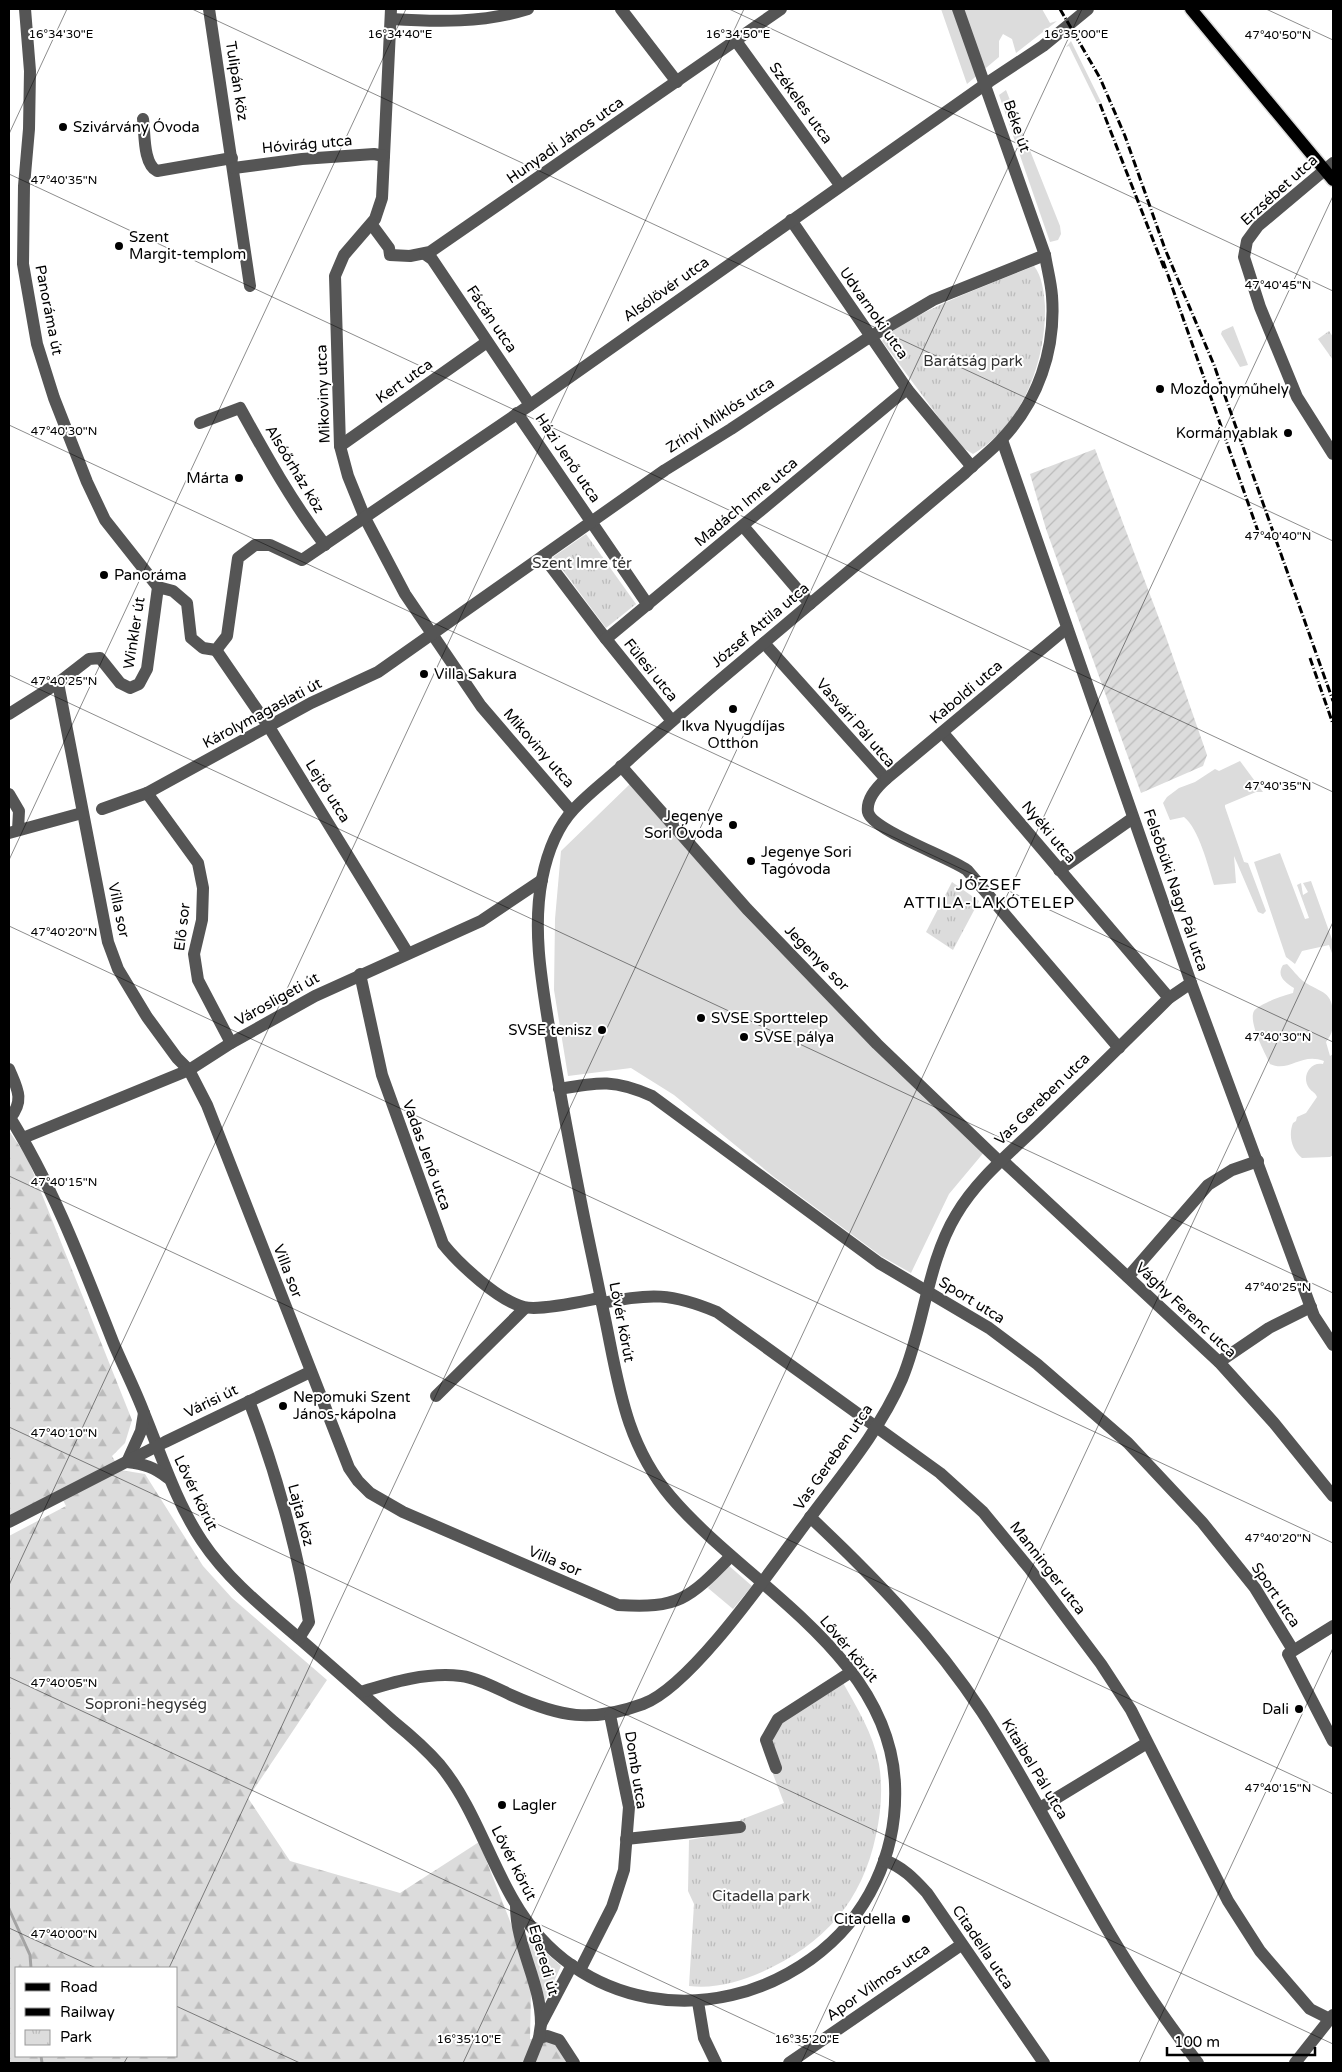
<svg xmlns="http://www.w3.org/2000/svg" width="1342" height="2072" font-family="'Varela Round',sans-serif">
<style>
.grass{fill:#dcdcdc}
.forest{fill:url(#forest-firs);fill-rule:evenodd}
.park{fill:url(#park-tufts)}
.garden{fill:url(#garden-furrows)}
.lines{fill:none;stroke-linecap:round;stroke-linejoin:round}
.stream{stroke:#a3a3a3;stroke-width:3}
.major-casing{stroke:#dbdbdb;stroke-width:15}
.minor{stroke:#555;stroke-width:12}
.major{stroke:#000;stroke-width:12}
.rail{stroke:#000;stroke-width:3;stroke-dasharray:8 2.5 1 2.5;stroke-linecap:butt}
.ticks{fill:none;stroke:#000;stroke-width:1;stroke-opacity:0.45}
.poi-dot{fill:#000;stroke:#fff;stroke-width:2}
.labels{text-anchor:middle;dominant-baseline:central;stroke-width:4;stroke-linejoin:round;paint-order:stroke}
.street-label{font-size:15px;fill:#000;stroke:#fff}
.poi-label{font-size:15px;fill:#000;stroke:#fff;text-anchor:start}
.park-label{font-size:15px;fill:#333;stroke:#fff}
.neighbourhood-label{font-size:16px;letter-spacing:1px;fill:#000;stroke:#fff}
.ticks-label{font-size:12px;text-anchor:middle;fill:#000;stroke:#fff;stroke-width:4;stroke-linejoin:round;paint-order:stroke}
</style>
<defs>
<pattern id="forest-firs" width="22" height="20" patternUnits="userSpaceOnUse" patternTransform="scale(1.25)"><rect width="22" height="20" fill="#dcdcdc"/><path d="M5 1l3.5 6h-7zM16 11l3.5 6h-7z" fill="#bbb"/></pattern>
<pattern id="park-tufts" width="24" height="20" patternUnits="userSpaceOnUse" patternTransform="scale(1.25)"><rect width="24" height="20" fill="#dcdcdc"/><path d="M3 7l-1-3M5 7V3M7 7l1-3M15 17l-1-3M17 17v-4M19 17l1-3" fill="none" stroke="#bbb"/></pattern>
<pattern id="garden-furrows" width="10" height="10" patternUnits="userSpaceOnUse" patternTransform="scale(1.25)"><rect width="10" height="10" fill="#dcdcdc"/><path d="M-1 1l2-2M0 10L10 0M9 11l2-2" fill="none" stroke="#bbb"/></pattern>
</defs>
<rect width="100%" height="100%" fill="#fff"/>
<g class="grass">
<polygon points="941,9 1042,9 1050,23 1057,21 1016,53 1012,39 1003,34 999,41 999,57 967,84"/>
<polygon points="1071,41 1101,102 1097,103 1069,46 1066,47"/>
<polygon points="1006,90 1060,226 1061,234 1058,240 1050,242 999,95"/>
<polygon points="1233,326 1248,365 1240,367 1221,334 1222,331"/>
<path d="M1240,761L1263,792H1256L1225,805V807L1244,862L1248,863L1266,911L1263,914L1258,912L1234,856L1236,883L1214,885C1208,866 1199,829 1184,817L1170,820L1163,803L1167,797L1179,788L1195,782L1215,769L1219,771Z"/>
<polygon points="631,783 745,916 870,1045 985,1151 949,1194 911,1273 881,1256 774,1177 674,1095 631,1068 568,1076 554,990 555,919 561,851"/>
<polygon points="1280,853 1305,919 1309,918 1297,885 1301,883 1303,895 1308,892 1303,883 1311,881 1333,942 1333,956 1329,945 1302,951 1295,964 1286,957 1254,862"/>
<path d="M1287,964C1291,968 1299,978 1303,981C1322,994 1333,990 1333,1017C1333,1028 1333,1033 1326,1042L1330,1056L1333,1054V1155L1330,1157L1302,1158C1292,1150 1288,1136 1293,1123L1296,1121L1297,1117L1306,1113L1317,1097C1315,1092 1312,1092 1309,1088C1301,1077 1310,1061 1323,1064L1324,1061C1301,1052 1289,1073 1270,1064C1265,1053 1248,1022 1254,1011C1258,1004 1285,995 1293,993L1294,988C1285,982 1276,976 1283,965Z"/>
<polygon points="728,1565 752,1586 733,1609 708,1588"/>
<polygon points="525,1934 561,1966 543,2005"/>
</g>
<path class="forest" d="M9,1131L27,1157L132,1420L125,1443L112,1456L120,1470L145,1474L203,1566L232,1598L327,1680L248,1798L290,1861L400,1893L479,1842L539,1995H531L530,2039L559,2042L571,2063H9V1536L66,1506L62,1498L9,1524ZM16,1968H176V2056H16Z"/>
<g class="park">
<path d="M1034,266C1042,276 1044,292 1045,306C1046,361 1023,425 973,454L960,446L882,341C901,316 1001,280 1034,266Z"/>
<polygon points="1329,331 1333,337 1333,360 1318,339"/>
<polygon points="586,534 636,604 606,628 553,557"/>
<polygon points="952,882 979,901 953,950 926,932"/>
<path d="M842,1681C857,1708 873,1733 879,1764C883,1787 881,1813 876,1835C862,1902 824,1944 762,1972C740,1982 714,1989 689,1986L694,1904L688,1891L689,1840L741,1831L740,1820L784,1803L768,1761L775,1728Z"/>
</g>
<polygon class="garden" points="1095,449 1166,637 1207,755 1203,766 1141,793 1046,529 1030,474"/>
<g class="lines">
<g class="stream">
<polyline points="9,1909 30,1955 31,1968"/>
<polyline points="41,2056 42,2063"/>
</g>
<g class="major-casing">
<polyline id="major" points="1191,9 1333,180"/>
</g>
<g class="minor">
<polyline points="25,9 30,71 29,129 24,186 23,264 37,344 54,398 87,482 105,520 158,587"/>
<polyline points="209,9 250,286"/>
<polyline points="391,9 382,198 375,219 344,255 335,276 340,446 348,476 365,518 405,594 481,706 571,811"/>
<polyline points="621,9 677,82"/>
<path d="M391,19C438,22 483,23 528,9"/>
<polyline points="736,41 840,185"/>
<path d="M143,119C145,133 143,164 157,171L232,158"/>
<polyline points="1333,163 1258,226 1247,241 1244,257 1260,307 1297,397 1333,454"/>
<polyline points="234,168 302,159 374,154 384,156"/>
<polyline points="791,220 907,389 972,467"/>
<polyline points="372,225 389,248 390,255 410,256 430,252 781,9"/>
<polyline points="425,254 432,259 530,405"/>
<polyline points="517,413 648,605"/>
<path d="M200,423L240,408C266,455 292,502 325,545"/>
<polyline points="1002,440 1191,983 1314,1316 1333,1345"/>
<polyline points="340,446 487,342"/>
<polyline points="743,526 810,604"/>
<polyline points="543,556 606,639 672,721"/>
<polyline points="606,639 907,389"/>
<path d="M764,643L886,779C877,787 866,799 868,812C872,830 949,857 967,870L1119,1048"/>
<polyline points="216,650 269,727 407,952"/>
<path d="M58,683L108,942L118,969L147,1017L177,1058L189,1070L207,1105L349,1468L358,1481L370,1493L403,1512L618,1605C678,1609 689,1599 730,1557"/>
<polyline points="9,714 58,683 89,659 100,658 120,683 130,688 139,684 147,669 158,587 173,591 187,603 191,638 203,648 216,650 227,636 238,558 255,545 270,545 302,560 533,403 990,81 1043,46 1088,9"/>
<polyline points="943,733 1169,998"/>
<polyline points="621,766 747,909 877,1044 1000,1162"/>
<polyline points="886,779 1067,628"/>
<polyline points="147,793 198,863 203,888 202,920 194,954 198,980 231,1043"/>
<polyline points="9,794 19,811 18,830"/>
<polyline points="102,809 147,793 311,703 378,672 665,470 731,429 865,340 933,300 1045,255"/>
<polyline points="9,833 82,813"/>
<polyline points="1059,870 1133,818"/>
<path d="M360,974L382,1075L443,1244C459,1264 499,1301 524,1307C540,1311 584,1301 600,1298"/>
<path d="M9,1069C17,1088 25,1100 10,1118"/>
<path d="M559,1089C599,1082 614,1079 652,1096L879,1263L989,1328L1037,1364L1082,1403L1128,1443L1202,1522L1255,1588L1293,1650"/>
<path d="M9,1116C53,1186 83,1266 113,1342C123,1366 135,1389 144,1413C162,1457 176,1502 202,1541C228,1580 265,1609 301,1640C332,1667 363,1694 394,1722C410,1735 426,1749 440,1765C473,1805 488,1857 514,1901C576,2010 712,2030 811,1959C868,1918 898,1853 895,1784C889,1654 746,1585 671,1497C623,1441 618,1378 603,1309C596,1273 588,1238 581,1202C570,1146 559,1090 550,1033C542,983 532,930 542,879C547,854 557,827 574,809C588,794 605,781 621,767C651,739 683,712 714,685C798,615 881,544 964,474C976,462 990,452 1001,440C1038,402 1056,349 1052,296C1051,282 1047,268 1045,255L958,9"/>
<polyline points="23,1138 189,1070 231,1043 315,996 481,921 542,880"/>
<polyline points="1002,1160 1219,1362 1274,1423 1333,1496"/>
<polyline points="1128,1277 1208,1185 1232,1170 1258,1161"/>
<path d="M602,1303C650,1293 672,1293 717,1312L940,1473L983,1512L1029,1568L1101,1664L1131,1710L1228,1901L1260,1951L1310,2009L1330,2019"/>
<polyline points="1219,1362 1269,1328 1311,1307"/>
<polyline points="436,1396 525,1308"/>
<path d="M249,1401C275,1469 298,1550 309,1622L299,1638"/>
<polyline points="127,1462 141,1431 144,1413"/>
<path d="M127,1462C144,1464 154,1467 168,1478"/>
<path d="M810,1517C874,1577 934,1639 982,1712C1026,1780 1062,1852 1103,1922C1131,1971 1164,2018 1198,2063"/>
<polyline points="9,1522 165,1442 310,1372"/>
<polyline points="1333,1626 1288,1654 1333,1741"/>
<path d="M361,1692C393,1682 427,1672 461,1676C478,1678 496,1688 511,1695C560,1717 591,1723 643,1704C692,1686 773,1567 806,1523C840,1477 879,1432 902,1379C924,1327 927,1263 956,1215C977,1179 1011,1152 1041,1123C1084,1082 1127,1040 1169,998L1191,983"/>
<polyline points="776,1768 766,1740 778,1719 851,1672"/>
<polyline points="1040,1808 1147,1743"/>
<polyline points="626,1839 740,1827"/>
<path d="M884,1860C903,1867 914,1879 927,1893L1044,2063"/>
<path d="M516,1906C516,1947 541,1982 541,2024"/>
<polyline points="580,1970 612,1907 624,1870 629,1807 610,1715"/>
<polyline points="698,2002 704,2038 716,2063"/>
<polyline points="539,2038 547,2036 559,2040 574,2063"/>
<polyline points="529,2063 539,2038 541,2024 572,1965"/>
<polyline points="789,2063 961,1945"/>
<polyline points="1295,2063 1333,2015"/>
</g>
<use href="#major" class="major"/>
<g class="rail">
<polyline points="1060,9 1100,78 1125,136 1165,249 1214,365 1333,701"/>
<polyline points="1100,104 1164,268"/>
<polyline points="1163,261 1260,537"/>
<polyline points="1310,658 1333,724"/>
</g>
</g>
<path class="ticks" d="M192,9L1333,541M729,9L1333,291M1266,9L1333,40M9,134L67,9M9,174L1333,792M9,425L1333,1042M9,675L1333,1293M9,860L406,9M9,926L1333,1543M9,1176L1333,1794M9,1427L1333,2044M9,1585L744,9M9,1677L837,2063M9,1928L96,1968M169,1968L1082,9M176,2006L300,2063M124,2063L128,2056M463,2063L1333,196M801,2063L1333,922M1139,2063L1333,1648"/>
<g class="poi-dot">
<circle cx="63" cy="127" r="5"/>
<circle cx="119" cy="246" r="5"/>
<circle cx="1160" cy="389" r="5"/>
<circle cx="1288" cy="433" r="5"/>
<circle cx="239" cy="478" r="5"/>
<circle cx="104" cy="575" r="5"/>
<circle cx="424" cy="674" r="5"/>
<circle cx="733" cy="709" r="5"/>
<circle cx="733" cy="825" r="5"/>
<circle cx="751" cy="861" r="5"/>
<circle cx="701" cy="1018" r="5"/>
<circle cx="602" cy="1030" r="5"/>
<circle cx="744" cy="1037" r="5"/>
<circle cx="283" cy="1406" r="5"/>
<circle cx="1299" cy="1709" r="5"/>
<circle cx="502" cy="1805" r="5"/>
<circle cx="906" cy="1919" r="5"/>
</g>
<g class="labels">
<g class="street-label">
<text transform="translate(237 81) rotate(81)">Tulipán köz</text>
<text transform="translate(801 103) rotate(54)">Székeles utca</text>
<text transform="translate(1017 126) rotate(71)">Béke út</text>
<text transform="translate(565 140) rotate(-35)">Hunyadi János utca</text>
<text transform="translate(307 144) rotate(-5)">Hóvirág utca</text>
<text transform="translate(1279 190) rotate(-42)">Erzsébet utca</text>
<text transform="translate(666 289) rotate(-35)">Alsólövér utca</text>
<text transform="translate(49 310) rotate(79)">Panoráma út</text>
<text transform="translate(874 313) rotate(55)">Udvarnoki utca</text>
<text transform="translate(492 319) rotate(56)">Fácán utca</text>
<text transform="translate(404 381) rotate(-35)">Kert utca</text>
<text transform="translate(323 394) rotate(-92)">Mikoviny utca</text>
<text transform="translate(720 415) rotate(-33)">Zrínyi Miklós utca</text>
<text transform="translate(568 458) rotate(56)">Házi Jenő utca</text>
<text transform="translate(295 469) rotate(59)">Alsóőrház köz</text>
<text transform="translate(746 502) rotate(-40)">Madách Imre utca</text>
<text transform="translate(760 625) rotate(-40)">József Attila utca</text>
<text transform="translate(134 633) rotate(-81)">Winkler út</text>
<text transform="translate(651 670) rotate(51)">Fülesi utca</text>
<text transform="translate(966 692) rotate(-40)">Kaboldi utca</text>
<text transform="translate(262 713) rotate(-28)">Károlymagaslati út</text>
<text transform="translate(856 723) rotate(49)">Vasvári Pál utca</text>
<text transform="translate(539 748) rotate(49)">Mikoviny utca</text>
<text transform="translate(328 791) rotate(58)">Lejtő utca</text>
<text transform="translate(1049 832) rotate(50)">Nyéki utca</text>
<text transform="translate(1176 890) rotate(71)">Felsőbüki Nagy Pál utca</text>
<text transform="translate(119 910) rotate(78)">Villa sor</text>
<text transform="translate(182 927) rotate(-83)">Elő sor</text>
<text transform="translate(817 958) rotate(46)">Jegenye sor</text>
<text transform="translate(277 999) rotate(-29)">Városligeti út</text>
<text transform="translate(1042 1099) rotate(-44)">Vas Gereben utca</text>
<text transform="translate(427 1155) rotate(70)">Vadas Jenő utca</text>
<text transform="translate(288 1271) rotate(69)">Villa sor</text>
<text transform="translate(972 1300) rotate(32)">Sport utca</text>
<text transform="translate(1186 1310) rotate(43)">Vághy Ferenc utca</text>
<text transform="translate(622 1322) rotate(79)">Lővér körút</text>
<text transform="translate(211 1401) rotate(-26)">Várisi út</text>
<text transform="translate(833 1457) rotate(-55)">Vas Gereben utca</text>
<text transform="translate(196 1493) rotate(64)">Lővér körút</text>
<text transform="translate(301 1515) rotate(75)">Lajta köz</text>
<text transform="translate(555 1561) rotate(23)">Villa sor</text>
<text transform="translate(1048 1568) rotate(52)">Manninger utca</text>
<text transform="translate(1276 1595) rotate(56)">Sport utca</text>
<text transform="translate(849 1649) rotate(50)">Lővér körút</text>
<text transform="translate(1035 1769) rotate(59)">Kitaibel Pál utca</text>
<text transform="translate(636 1770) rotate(81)">Domb utca</text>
<text transform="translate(514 1863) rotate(63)">Lővér körút</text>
<text transform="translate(983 1947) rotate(56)">Citadella utca</text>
<text transform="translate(544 1960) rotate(74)">Egeredi út</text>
<text transform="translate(878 1982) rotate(-35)">Apor Vilmos utca</text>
</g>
<g class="poi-label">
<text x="73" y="127">Szivárvány Óvoda</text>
<text x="129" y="237">Szent<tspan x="129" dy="17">Margit-templom</tspan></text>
<text x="1170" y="389">Mozdonyműhely</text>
<text x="1278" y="433" text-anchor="end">Kormányablak</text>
<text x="229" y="478" text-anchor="end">Márta</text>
<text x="114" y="575">Panoráma</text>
<text x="434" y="674">Villa Sakura</text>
<text x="733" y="726" text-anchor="middle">Ikva Nyugdíjas<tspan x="733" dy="17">Otthon</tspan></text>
<text x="723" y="816" text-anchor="end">Jegenye<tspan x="723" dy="17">Sori Óvoda</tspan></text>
<text x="761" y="852">Jegenye Sori<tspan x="761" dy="17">Tagóvoda</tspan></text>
<text x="711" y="1018">SVSE Sporttelep</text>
<text x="592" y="1030" text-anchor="end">SVSE tenisz</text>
<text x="754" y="1037">SVSE pálya</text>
<text x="293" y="1397">Nepomuki Szent<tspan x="293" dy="17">János-kápolna</tspan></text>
<text x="1289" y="1709" text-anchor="end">Dali</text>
<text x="512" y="1805">Lagler</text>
<text x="896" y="1919" text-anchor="end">Citadella</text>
</g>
<g class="park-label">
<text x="973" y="361">Barátság park</text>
<text x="582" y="563">Szent Imre tér</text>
<text x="146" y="1704">Soproni-hegység</text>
<text x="761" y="1896">Citadella park</text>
</g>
<g class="neighbourhood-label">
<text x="989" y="885">JÓZSEF<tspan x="989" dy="18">ATTILA-LAKÓTELEP</tspan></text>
</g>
</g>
<g class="ticks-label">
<text x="61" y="38">16°34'30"E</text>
<text x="400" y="38">16°34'40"E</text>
<text x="738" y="38">16°34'50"E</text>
<text x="1076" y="38">16°35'00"E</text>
<text x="1278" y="39">47°40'50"N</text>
<text x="64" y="184">47°40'35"N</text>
<text x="1278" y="289">47°40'45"N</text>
<text x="64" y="435">47°40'30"N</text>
<text x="1278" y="540">47°40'40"N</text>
<text x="64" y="685">47°40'25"N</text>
<text x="1278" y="790">47°40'35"N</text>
<text x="64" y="936">47°40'20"N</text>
<text x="1278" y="1041">47°40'30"N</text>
<text x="64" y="1186">47°40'15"N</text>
<text x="1278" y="1291">47°40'25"N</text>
<text x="64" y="1437">47°40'10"N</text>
<text x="1278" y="1542">47°40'20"N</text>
<text x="64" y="1687">47°40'05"N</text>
<text x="1278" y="1792">47°40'15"N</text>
<text x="64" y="1938">47°40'00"N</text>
<text x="469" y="2043">16°35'10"E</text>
<text x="807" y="2043">16°35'20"E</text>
</g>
<rect width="1342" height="2072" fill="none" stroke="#000000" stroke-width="20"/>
<rect x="15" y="1967" width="162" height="90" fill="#ffffff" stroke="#999999"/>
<rect x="25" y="1983" width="25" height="8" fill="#000000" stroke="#999999"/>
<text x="60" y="1992" font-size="15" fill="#000000">Road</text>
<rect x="25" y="2008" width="25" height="8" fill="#000000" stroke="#999999"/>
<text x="60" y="2017" font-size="15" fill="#000000">Railway</text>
<rect x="25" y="2030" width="25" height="15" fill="url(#park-tufts)" stroke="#999999"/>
<text x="60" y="2042" font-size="15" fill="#000000">Park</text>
<path d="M1167 2047v8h148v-8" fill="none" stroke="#000000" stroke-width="2.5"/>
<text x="1174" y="2047" font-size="15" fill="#000000" stroke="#ffffff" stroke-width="4" paint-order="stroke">100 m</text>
</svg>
